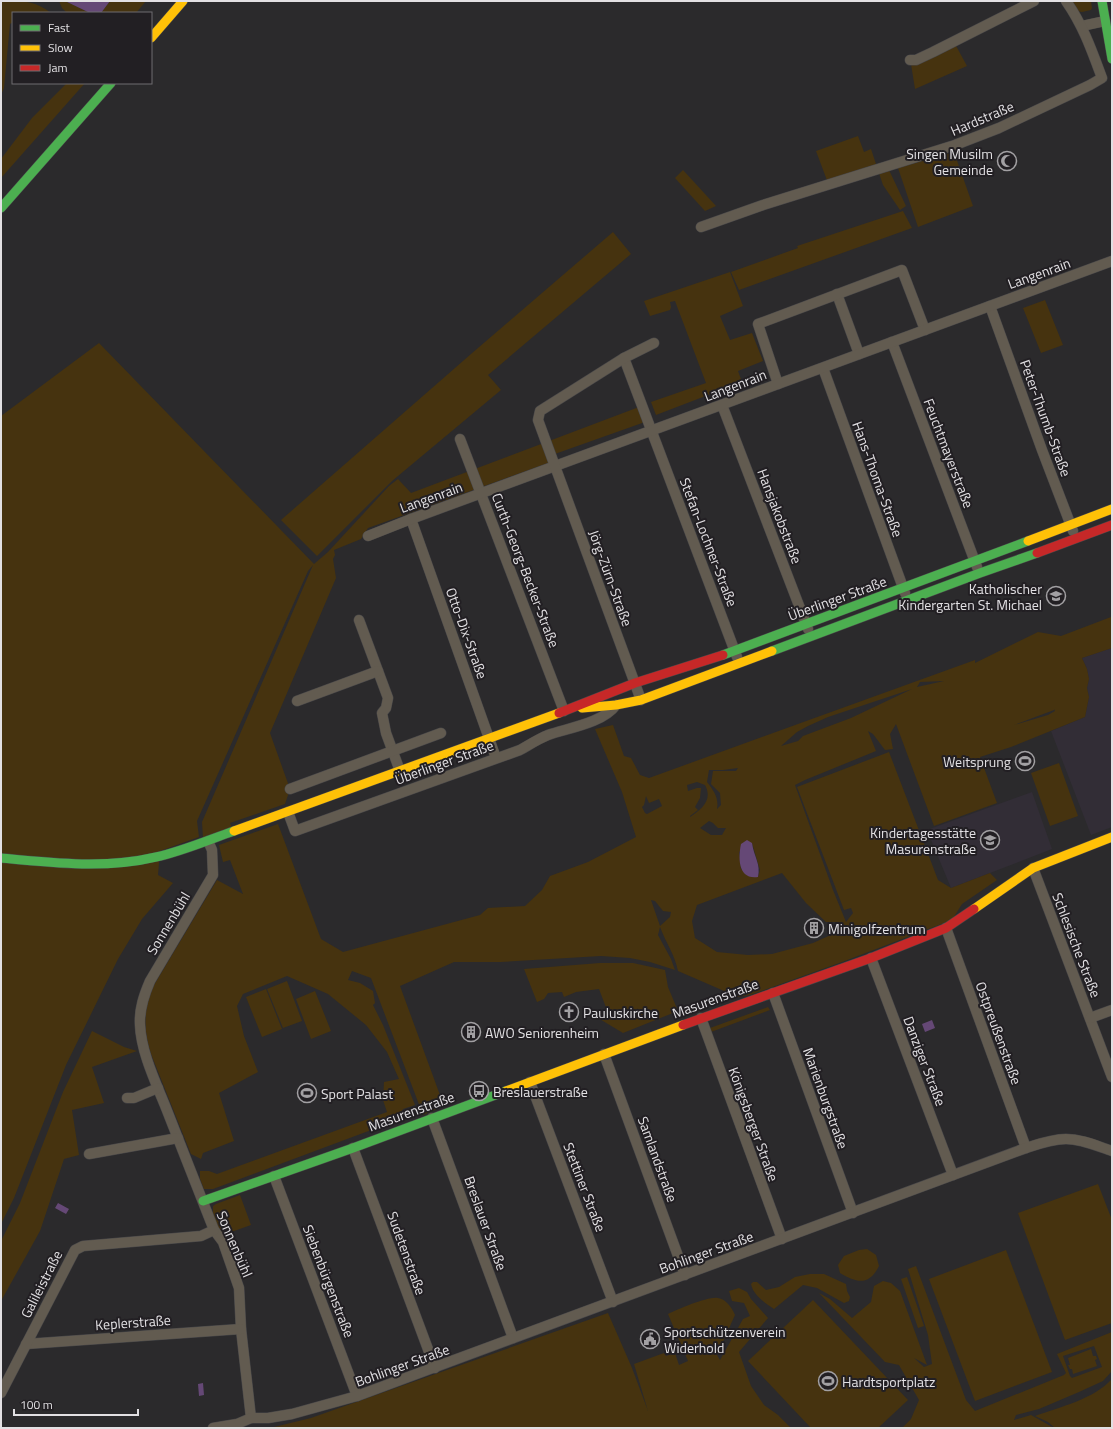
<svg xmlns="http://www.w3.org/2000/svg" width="1113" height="1429" font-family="'Titillium Web',sans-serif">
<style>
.built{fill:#322d36}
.green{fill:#46330f;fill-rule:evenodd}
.water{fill:#654876}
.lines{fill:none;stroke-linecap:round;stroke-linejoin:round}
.street-casing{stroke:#484749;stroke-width:11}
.fast-casing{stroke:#484749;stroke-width:10}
.slow-casing{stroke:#484749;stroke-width:10}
.jam-casing{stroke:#484749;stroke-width:10}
.street{stroke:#625b50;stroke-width:10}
.fast{stroke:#4caf50;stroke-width:9}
.slow{stroke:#ffc107;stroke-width:9}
.jam{stroke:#c62828;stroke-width:9}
.labels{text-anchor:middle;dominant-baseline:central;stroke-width:4;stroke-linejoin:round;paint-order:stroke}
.street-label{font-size:14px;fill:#e2e0e3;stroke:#221f23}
.poi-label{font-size:14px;fill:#e2e0e3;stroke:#221f23;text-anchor:start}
</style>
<rect width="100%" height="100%" fill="#2b2a2c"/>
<g class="built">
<polygon points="1112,648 1112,827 1091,835 1051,731 1085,717 1089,697 1087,688 1089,679 1087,669 1082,658"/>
<polygon points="1032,792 1052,849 951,888 927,830"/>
</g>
<g class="green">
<path d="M1,1C21,1 35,0 51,13H13V22L10,24L4,88L1,95Z"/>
<polygon points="59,1 65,1 90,13 67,13 62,8"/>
<polygon points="110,1 146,1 136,13 101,13"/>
<polygon points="1071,1 1091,1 1092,8 1091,10 1082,12 1077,11"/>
<polygon points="955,44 967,66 915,89 911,64"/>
<polygon points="67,83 85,83 1,178 1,159 32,118"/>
<polygon points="858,136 864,152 871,149 877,167 828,183 816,151"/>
<polygon points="954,152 973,206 918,227 898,168"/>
<polygon points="683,170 716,206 705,211 675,178"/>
<polygon points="889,170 906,206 900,210 883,185 879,173"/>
<polygon points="903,211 912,228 739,290 731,272 798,248 797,246"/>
<polygon points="613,232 631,254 488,375 501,390 392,481 317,556 281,520 471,354"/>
<polygon points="730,272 743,306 720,316 730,340 752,333 763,361 738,371 742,382 656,415 651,402 706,383 675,301 670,302 671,307 670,310 650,316 644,301"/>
<polygon points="1045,300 1063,345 1041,353 1023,308"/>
<polygon points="99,343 314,564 328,552 389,486 398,479 411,493 639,407 645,422 552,455 554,461 368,528 361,539 334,550 335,555 333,559 336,578 270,733 290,789 285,804 230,823 232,828 203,838 202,822 313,565 308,571 197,821 199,837 160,851 158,875 173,883 142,919 118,959 66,1065 14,1198 1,1224 1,416"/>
<path d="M1111,617L1112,648L1082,658L1087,669L1089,679L1087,688L1089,697L1085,717L1011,747L980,757L997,803L934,826L896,724L890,734L893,749L885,750L873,734L868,731L876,751L805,780L795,785L833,890L846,922L853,913L851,908L844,910L797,787L889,752L938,880L951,888L990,873L997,880L962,904L952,920L842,962L750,995L738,997L678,971C675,955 666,943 660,927L658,935L671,959L675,970L650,962L630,958L601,956L500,962H454L400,986L444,1106L423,1115L371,978L352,971L348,980L360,983L373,991L375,1003L373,1005L383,1025L415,1105L403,1109L398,1120L213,1189H204L200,1179V1171H209L217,1174L387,1112L383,1100L384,1082L399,1079L387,1052L366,1025L328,994L287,976L243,994L237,1006L244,1036L258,1072L219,1093L234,1141L203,1153L201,1159L191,1154L151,1054C143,1028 143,1010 154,985L217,880L243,894L230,860L223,862L219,845L278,824L321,939L343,952L480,915L488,908L525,906L542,890L550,876L588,862L636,837L622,792L595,729L613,725L624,756L631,758L640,775L649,778L975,660V663L1038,632L1061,636ZM944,681L917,687L920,682ZM912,689L851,718L803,736L798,741L781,746L797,732L808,726L828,717ZM1054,709L1055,711L1048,715L1014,725L1054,710ZM738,768L736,771H713L711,784L720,793L721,805L717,809C719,798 714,791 707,782L709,770H723ZM697,782L705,785C713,800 702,809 690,817V816L698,810L695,807L700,798L701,788H697L688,791L687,785ZM646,796L649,803L659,799L662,806L647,814L645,813L642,807L644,805ZM709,821L713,823L718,828H726L722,835H711L700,828ZM752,843L760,870L758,877L741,869L739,852ZM782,873L806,903L826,922H838L841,933L833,934L813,943L772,954L748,955L717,952L695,938L692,921L697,905ZM651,900L655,901L663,911L671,912L670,917L660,926Z"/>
<polygon points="1059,763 1078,816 1050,826 1031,773"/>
<polygon points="600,963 633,963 665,970 668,987 678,1011 623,1033 593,1015 607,1010 599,989 576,992 564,997 562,992 548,993 544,999 537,1002 524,969"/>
<polygon points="287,981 302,1021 283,1028 267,989"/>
<polygon points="266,989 282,1029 262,1037 246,997"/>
<polygon points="315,991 331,1031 311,1039 296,999"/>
<polygon points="768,1007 770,1010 711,1032 710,1028"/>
<polygon points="92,1031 124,1047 137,1051 92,1067 104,1103 72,1110 79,1155 64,1159 40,1231 1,1301 1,1241 20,1203 63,1092"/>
<polygon points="1098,1184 1112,1220 1112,1323 1065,1340 1018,1213"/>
<polygon points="240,1195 251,1225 223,1235 214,1224 210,1213 213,1212 213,1206 216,1204"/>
<path d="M867,1249L876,1255L879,1266C869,1286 857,1283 840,1273L838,1265L844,1256L859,1250Z"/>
<polygon points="1006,1250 1052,1372 975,1401 929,1279"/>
<path d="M916,1266L966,1400L975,1411L1064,1375L1066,1373L1057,1354L1112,1332V1371L1103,1381L1079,1392L1039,1409L1016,1415L1014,1420L1031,1415L1054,1428H902L911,1419L919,1400L899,1365L885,1362L819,1293L830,1299L852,1318L871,1302L874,1286L883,1281L891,1283L900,1291L927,1365L914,1358L924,1367L932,1364L928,1335L908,1269ZM1094,1346L1102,1367L1072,1378L1070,1376L1063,1356Z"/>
<path d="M810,1274H824L846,1284L847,1291L850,1297L849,1301L844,1303L817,1288L803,1285L774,1309C765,1303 753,1295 751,1284L753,1282H757L766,1290L779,1287L795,1277Z"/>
<polygon points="907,1277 924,1326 918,1328 901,1279"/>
<path d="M739,1288L747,1292L751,1299L768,1318L739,1352L751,1386L764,1405L778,1415L791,1428H270L311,1418L608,1313L632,1368L648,1411L634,1364L664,1353L666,1356L675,1353L679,1365L688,1361L668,1314C678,1309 709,1296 718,1298C726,1299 732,1308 735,1315L717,1355L720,1360L743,1319L750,1316L744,1303L732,1301L729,1291Z"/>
<polygon points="813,1300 908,1400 878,1428 811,1428 748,1361"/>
<polygon points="1091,1349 1093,1356 1096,1356 1097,1359 1095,1360 1097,1366 1073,1374 1072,1369 1070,1369 1068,1365 1070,1365 1068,1358"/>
<path d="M1112,1379V1428H1055L1048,1422L1035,1416C1060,1407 1094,1399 1112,1379Z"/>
</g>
<g class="water">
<polygon points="65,1 110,1 101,13 90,13"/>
<path d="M747,840L752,843C754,857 761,864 758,877C738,880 738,858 741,844Z"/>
<polygon points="932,1020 935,1028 925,1032 922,1024"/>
<polygon points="58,1203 69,1209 66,1214 55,1208"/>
<polygon points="203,1383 204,1395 199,1396 198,1384"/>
</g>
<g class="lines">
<g class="street-casing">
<g id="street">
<polyline points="1082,26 1105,21"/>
<polyline points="910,60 916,60 933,52 1034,1"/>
<path d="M701,227L763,205L955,145L999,128L1090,85L1102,78C1092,51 1083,25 1066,1"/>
<polyline points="837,294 859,354"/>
<polyline points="990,306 1042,450 1073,531"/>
<polyline points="892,342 977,567"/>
<polyline points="624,358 737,657"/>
<polyline points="823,368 905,593"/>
<polyline points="778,384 758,324 902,270 925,330"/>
<polyline points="722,405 808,629"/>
<polyline points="460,439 564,711"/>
<polyline points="411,519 496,758"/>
<polyline points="368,536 411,519 1112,261"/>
<polyline points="359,620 388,698 386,708 382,713 386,733 400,771"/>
<polyline points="641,700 538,420 540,411 624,358 654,343"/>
<polyline points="297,701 378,671"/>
<polyline points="290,789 441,733"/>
<path d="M288,812L295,831L520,750C529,745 538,739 548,735C568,728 603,723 616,705"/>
<path d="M208,841L212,850L213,875L150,981C144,995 139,1009 140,1025C141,1052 156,1083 166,1108C182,1149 198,1190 214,1230L223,1242L239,1288L241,1329L251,1418"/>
<polyline points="1033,868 1112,1077"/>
<polyline points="946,928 1026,1148"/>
<polyline points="871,958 953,1175"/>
<polyline points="773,993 853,1213"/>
<polyline points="701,1018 782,1239"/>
<polyline points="1090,1018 1112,1010"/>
<polyline points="604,1054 685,1275"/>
<polyline points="530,1082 613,1302"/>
<polyline points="127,1098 134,1098 158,1088"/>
<polyline points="432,1118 513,1338"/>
<polyline points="353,1148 435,1368"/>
<polyline points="89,1154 178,1138"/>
<polyline points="274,1176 357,1396"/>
<polyline points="26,1344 241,1329"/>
<polyline points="1,1393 75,1250 83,1246 201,1236 214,1230"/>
<path d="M213,1428L237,1424L251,1418H268L292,1414L357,1396L1026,1148C1038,1144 1052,1139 1066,1139C1082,1139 1097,1146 1112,1151"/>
</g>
</g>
<g class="fast-casing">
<g id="fast">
<polyline points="1102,1 1112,59"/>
<polyline points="1,208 111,83"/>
<polyline points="772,651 980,573 1037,553"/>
<polyline points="723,655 1028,541"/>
<path d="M1,858C52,863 106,869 156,857C183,851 208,840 234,831"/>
<polyline points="203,1201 353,1148 506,1091"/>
</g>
</g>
<g class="slow-casing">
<g id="slow">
<polyline points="151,38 183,1"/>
<polyline points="1028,541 1112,509"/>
<polyline points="582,708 616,705 641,700 772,651"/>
<polyline points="234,831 559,713"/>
<polyline points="974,909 1033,868 1112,837"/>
<polyline points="506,1091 683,1025"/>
</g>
</g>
<g class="jam-casing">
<g id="jam">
<polyline points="1037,553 1112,525"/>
<polyline points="559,713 635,683 723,655"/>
<polyline points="683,1025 871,958 946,928 974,909"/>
</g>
</g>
<use href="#street" class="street"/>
<use href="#fast" class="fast"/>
<use href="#slow" class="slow"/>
<use href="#jam" class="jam"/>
</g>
<defs>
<g id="mosque-ring" transform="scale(1)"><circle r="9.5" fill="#221f23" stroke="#a2a0a3" stroke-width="1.5"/><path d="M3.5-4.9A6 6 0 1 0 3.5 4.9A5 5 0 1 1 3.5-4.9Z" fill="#a2a0a3"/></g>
<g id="school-ring" transform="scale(1)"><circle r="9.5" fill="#221f23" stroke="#a2a0a3" stroke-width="1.5"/><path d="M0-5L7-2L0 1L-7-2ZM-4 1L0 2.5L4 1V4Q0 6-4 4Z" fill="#a2a0a3"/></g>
<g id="stadium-ring" transform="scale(1)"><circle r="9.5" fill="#221f23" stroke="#a2a0a3" stroke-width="1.5"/><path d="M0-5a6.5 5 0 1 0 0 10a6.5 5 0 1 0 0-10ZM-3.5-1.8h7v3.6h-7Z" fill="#a2a0a3"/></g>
<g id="building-ring" transform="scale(1)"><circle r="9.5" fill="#221f23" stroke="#a2a0a3" stroke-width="1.5"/><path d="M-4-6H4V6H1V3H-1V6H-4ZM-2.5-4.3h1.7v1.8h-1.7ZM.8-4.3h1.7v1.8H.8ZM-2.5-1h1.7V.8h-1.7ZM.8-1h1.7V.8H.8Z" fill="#a2a0a3"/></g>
<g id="church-ring" transform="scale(1)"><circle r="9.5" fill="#221f23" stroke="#a2a0a3" stroke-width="1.5"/><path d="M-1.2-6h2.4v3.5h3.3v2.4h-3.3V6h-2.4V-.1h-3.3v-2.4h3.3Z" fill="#a2a0a3"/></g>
<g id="bus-ring" transform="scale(1)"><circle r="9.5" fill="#221f23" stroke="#a2a0a3" stroke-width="1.5"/><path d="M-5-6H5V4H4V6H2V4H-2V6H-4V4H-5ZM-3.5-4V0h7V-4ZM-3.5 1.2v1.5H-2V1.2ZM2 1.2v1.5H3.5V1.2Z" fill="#a2a0a3"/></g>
<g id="civic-ring" transform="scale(1)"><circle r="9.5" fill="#221f23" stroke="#a2a0a3" stroke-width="1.5"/><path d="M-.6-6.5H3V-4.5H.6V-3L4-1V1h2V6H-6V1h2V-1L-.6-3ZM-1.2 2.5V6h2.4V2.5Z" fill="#a2a0a3"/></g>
</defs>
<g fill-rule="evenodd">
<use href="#mosque-ring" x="1007" y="161"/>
<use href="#school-ring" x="1056" y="596"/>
<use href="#stadium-ring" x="1025" y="761"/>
<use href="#school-ring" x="990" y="840"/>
<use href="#building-ring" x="814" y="928"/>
<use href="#church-ring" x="569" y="1012"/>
<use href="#building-ring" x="471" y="1032"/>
<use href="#bus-ring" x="479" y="1091"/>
<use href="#stadium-ring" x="307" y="1093"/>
<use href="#civic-ring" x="650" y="1339"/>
<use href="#stadium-ring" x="828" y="1381"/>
</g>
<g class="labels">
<g class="street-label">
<text transform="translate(982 118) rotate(-23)">Hardstraße</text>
<text transform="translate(1039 273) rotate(-20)">Langenrain</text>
<text transform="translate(735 385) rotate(-21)">Langenrain</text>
<text transform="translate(1046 418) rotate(70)">Peter-Thumb-Straße</text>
<text transform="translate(949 453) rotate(69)">Feuchtmayerstraße</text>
<text transform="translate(878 479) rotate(70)">Hans-Thoma-Straße</text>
<text transform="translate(431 497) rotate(-20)">Langenrain</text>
<text transform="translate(780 516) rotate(69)">Hansjakobstraße</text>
<text transform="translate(709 542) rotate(69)">Stefan-Lochner-Straße</text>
<text transform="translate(526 570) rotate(69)">Curth-Georg-Becker-Straße</text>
<text transform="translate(611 578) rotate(70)">Jörg-Zürn-Straße</text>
<text transform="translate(837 598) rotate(-20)">Überlinger Straße</text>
<text transform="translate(467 633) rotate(70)">Otto-Dix-Straße</text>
<text transform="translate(444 762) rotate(-20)">Überlinger Straße</text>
<text transform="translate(168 923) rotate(-59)">Sonnenbühl</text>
<text transform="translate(1077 945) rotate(69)">Schlesische Straße</text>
<text transform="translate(715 998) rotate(-20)">Masurenstraße</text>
<text transform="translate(999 1033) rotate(70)">Ostpreußenstraße</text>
<text transform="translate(925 1061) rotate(69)">Danziger Straße</text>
<text transform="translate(826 1098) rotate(70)">Marienburgstraße</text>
<text transform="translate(411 1111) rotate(-20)">Masurenstraße</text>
<text transform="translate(754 1124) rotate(70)">Königsberger Straße</text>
<text transform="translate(658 1159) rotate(70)">Samlandstraße</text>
<text transform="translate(585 1187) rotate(69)">Stettiner Straße</text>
<text transform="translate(486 1223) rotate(70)">Breslauer Straße</text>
<text transform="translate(235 1244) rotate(67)">Sonnenbühl</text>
<text transform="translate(706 1252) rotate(-20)">Bohlinger Straße</text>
<text transform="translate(407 1253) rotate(70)">Sudetenstraße</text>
<text transform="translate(329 1281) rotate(69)">Siebenbürgenstraße</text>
<text transform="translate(41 1284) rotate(-63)">Galileistraße</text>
<text transform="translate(133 1322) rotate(-4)">Keplerstraße</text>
<text transform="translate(402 1365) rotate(-20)">Bohlinger Straße</text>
</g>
<g class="poi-label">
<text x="993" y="153" text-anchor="end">Singen Musilm<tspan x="993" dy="16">Gemeinde</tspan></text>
<text x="1042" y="588" text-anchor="end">Katholischer<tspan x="1042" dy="16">Kindergarten St. Michael</tspan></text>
<text x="1011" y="761" text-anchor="end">Weitsprung</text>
<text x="976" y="832" text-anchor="end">Kindertagesstätte<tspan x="976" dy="16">Masurenstraße</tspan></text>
<text x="828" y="928">Minigolfzentrum</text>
<text x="583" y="1012">Pauluskirche</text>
<text x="485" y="1032">AWO Seniorenheim</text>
<text x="493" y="1091">Breslauerstraße</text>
<text x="321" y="1093">Sport Palast</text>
<text x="664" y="1331">Sportschützenverein<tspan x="664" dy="16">Widerhold</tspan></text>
<text x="842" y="1381">Hardtsportplatz</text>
</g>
</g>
<rect width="1113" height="1429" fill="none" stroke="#e2e0e3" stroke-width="4"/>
<rect x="12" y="12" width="140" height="72" fill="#221f23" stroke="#6f6c70"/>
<rect x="20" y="25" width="20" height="6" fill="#4caf50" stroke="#6f6c70"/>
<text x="48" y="32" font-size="12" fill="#e2e0e3">Fast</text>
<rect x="20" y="45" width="20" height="6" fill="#ffc107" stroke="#6f6c70"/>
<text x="48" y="52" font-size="12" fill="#e2e0e3">Slow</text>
<rect x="20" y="65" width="20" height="6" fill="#c62828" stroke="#6f6c70"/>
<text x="48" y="72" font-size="12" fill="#e2e0e3">Jam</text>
<path d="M14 1409v6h124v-6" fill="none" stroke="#e2e0e3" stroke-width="2"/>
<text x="20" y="1409" font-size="12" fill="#e2e0e3" stroke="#221f23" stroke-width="3" paint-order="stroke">100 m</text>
</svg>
